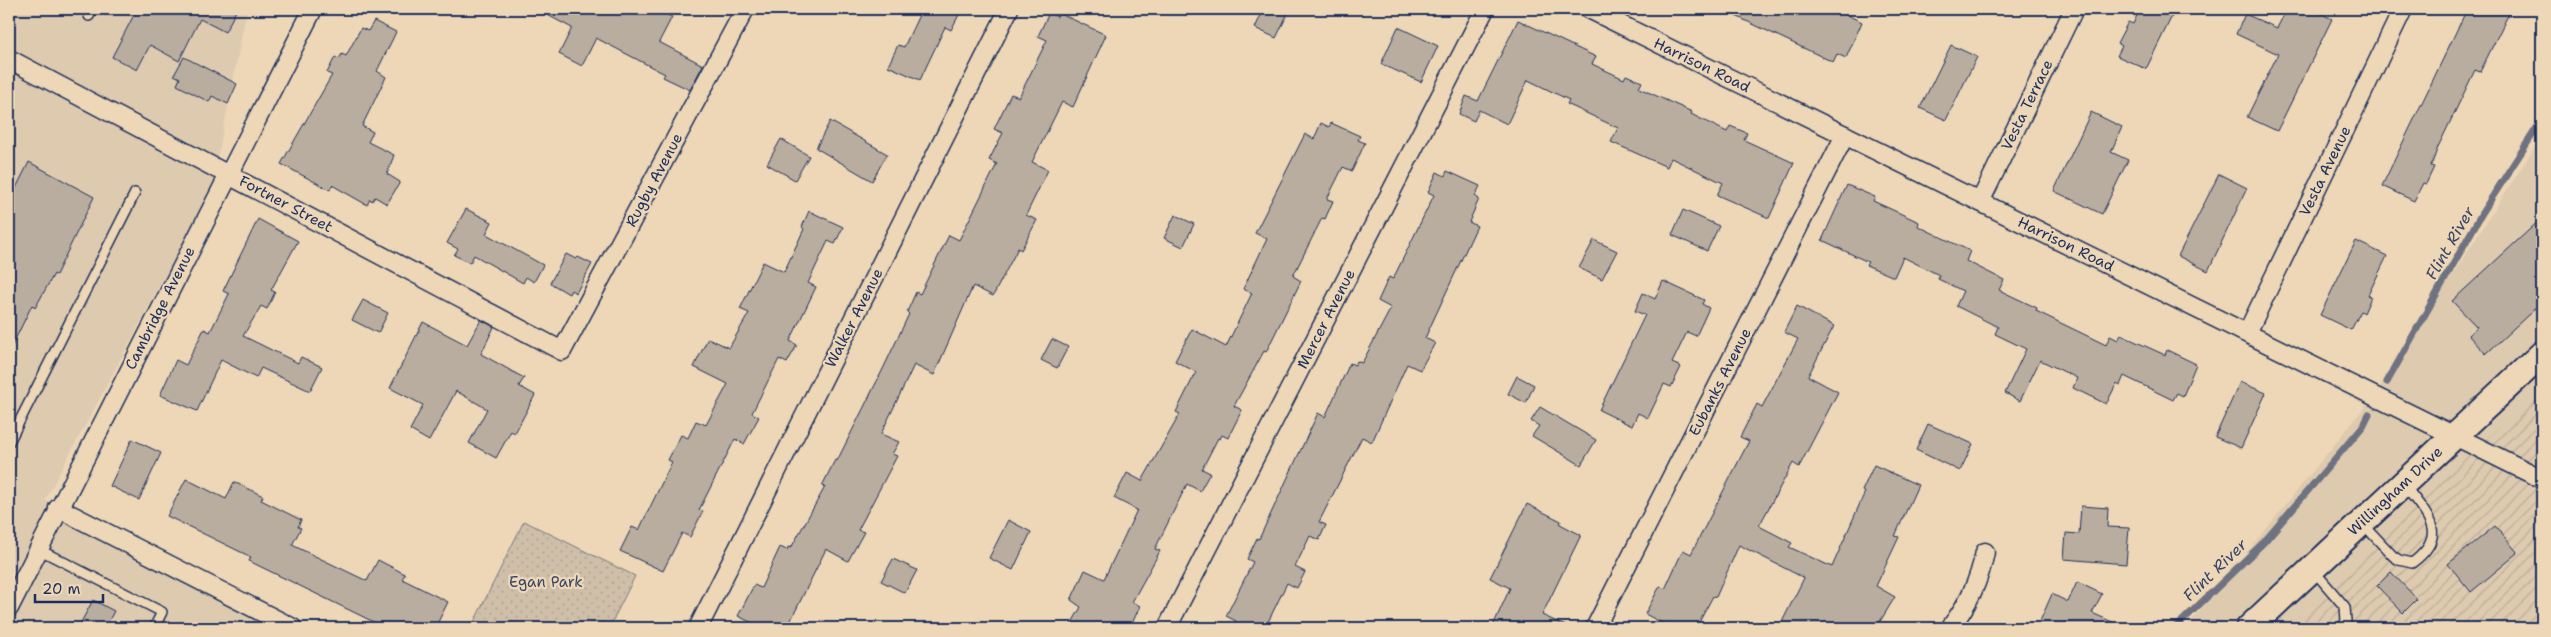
<svg xmlns="http://www.w3.org/2000/svg" width="2551" height="637" font-family="'Shantell Sans',sans-serif">
<style>
.built{fill:#ddcaaf}
.industrial{fill:url(#industrial-furrows)}
.grass{fill:url(#grass-dots);stroke:#757784}
.lines{fill:none;stroke-linecap:round;stroke-linejoin:round}
.stream{stroke:#6e7281;stroke-width:7}
.building{fill:#b9ada0;stroke:#1b2f5e}
.lane-casing{stroke:#1b2f5e;stroke-width:12}
.street-casing{stroke:#1b2f5e;stroke-width:21}
.secondary-casing{stroke:#1b2f5e;stroke-width:29}
.lane{stroke:#edd7b6;stroke-width:9}
.street{stroke:#edd7b6;stroke-width:18}
.secondary{stroke:#edd7b6;stroke-width:25}
.labels{text-anchor:middle;dominant-baseline:central;stroke-width:4.5;stroke-linejoin:round;paint-order:stroke}
.street-label{font-size:15px;fill:#1b2f5e;stroke:#edd7b6}
.park-label{font-size:15px;fill:#364569;stroke:#edd7b6}
.water-label{font-size:16px;font-style:italic;fill:#37456a;stroke:#edd7b6}
</style>
<defs>
<pattern id="industrial-furrows" width="10" height="10" patternUnits="userSpaceOnUse" patternTransform="scale(1.25)"><rect width="10" height="10" fill="#ddcaaf"/><path d="M-1 1l2-2M0 10L10 0M9 11l2-2" fill="none" stroke="#bdae99"/></pattern>
<pattern id="grass-dots" width="8" height="8" patternUnits="userSpaceOnUse" patternTransform="scale(1.25)"><rect width="8" height="8" fill="#cfbfa9"/><path d="M2 2h.1M6 6h.1" fill="none" stroke="#b1a494" stroke-width="1.8" stroke-linecap="round"/></pattern>
</defs>
<rect width="100%" height="100%" fill="#edd7b6"/>
<filter id="ink" filterUnits="userSpaceOnUse"><feTurbulence type="fractalNoise" baseFrequency=".02" numOctaves="2"/><feDisplacementMap in="SourceGraphic" scale="10" xChannelSelector="R" yChannelSelector="G"/><feConvolveMatrix kernelMatrix="1 2 1 2 8 2 1 2 1" color-interpolation-filters="sRGB"/></filter>
<g filter="url(#ink)">
<g class="built">
<polygon points="9,9 247,9 211,191 45,500 290,628 9,628"/>
<polygon points="2542,136 2542,628 2186,628 2376,393"/>
</g>
<polygon class="industrial" points="2542,388 2542,628 2285,628 2461,462"/>
<polygon class="grass" points="524,521 635,576 609,628 471,628"/>
<g class="lines">
<g class="stream">
<polyline points="2387,382 2482,213 2542,120"/>
<polyline points="2175,628 2264,542 2363,426 2369,414"/>
</g>
</g>
<g class="building">
<polygon points="137,9 237,9 225,32 200,19 179,61 150,45 137,70 112,57"/>
<polygon points="536,9 655,9 672,17 659,42 703,65 690,90 663,77 665,74 596,38 582,66 559,54 572,28"/>
<polygon points="907,9 962,9 951,30 945,27 920,80 888,66 898,45 904,47 919,15"/>
<polygon points="1264,9 1290,9 1276,38 1255,28"/>
<polygon points="1721,9 1834,9 1862,22 1846,58 1837,54 1833,62"/>
<polygon points="2140,9 2161,9 2173,14 2146,69 2117,56 2122,46 2117,43 2128,22 2133,24"/>
<polygon points="2287,9 2312,9 2332,19 2277,131 2247,117 2278,54 2236,34 2245,14 2277,28"/>
<polygon points="2467,9 2511,9 2480,72 2475,70 2438,147 2431,166 2434,167 2426,184 2423,183 2414,201 2382,186"/>
<polygon points="1049,13 1057,17 1059,13 1106,35 1073,107 1062,102 1032,162 1048,170 1026,215 1037,220 1021,250 1018,248 993,296 973,286 934,375 914,365 881,434 899,442 892,454 897,456 858,530 864,532 848,561 826,549 787,628 763,628 738,616 754,585 761,588 780,547 787,550 788,547 791,548 825,487 822,486 835,460 837,461 884,367 909,314 907,312 916,292 920,294 949,235 959,240 997,164 989,160 1003,133 994,129 1011,94 1019,97 1047,40 1038,36"/>
<polygon points="1518,20 1596,57 1592,64 1624,79 1626,75 1642,82 1639,88 1692,112 1691,114 1727,132 1730,126 1747,133 1744,140 1794,163 1769,218 1717,195 1723,183 1671,158 1667,167 1611,142 1618,128 1567,104 1569,100 1528,80 1507,124 1479,110 1474,121 1459,114 1466,96 1478,101"/>
<polygon points="374,21 396,32 377,71 386,77 362,126 373,132 368,142 394,155 387,174 400,182 387,204 375,197 372,201 370,199 367,205 332,185 330,190 281,164 332,75 327,73 335,57 339,59 342,54 346,56 361,28 368,31"/>
<polygon points="1398,27 1438,46 1421,82 1381,64"/>
<polygon points="1951,45 1977,57 1946,120 1920,108"/>
<polygon points="184,57 237,84 228,104 212,96 209,102 177,85 180,78 174,75"/>
<polygon points="2091,112 2122,127 2111,152 2128,160 2102,214 2054,191"/>
<polygon points="830,121 887,154 872,181 816,148"/>
<polygon points="1321,123 1329,127 1331,123 1360,136 1358,140 1365,143 1352,171 1343,167 1327,199 1333,201 1325,219 1322,218 1293,276 1301,281 1266,352 1264,351 1234,406 1242,410 1228,438 1222,435 1220,439 1218,438 1202,469 1210,473 1200,491 1187,484 1155,549 1160,551 1132,602 1140,606 1130,628 1069,628 1081,607 1071,600 1085,570 1104,579 1137,510 1114,498 1127,473 1142,481 1180,414 1176,412 1196,372 1175,361 1192,329 1226,347 1252,293 1243,289 1267,239 1255,233 1305,134 1314,139"/>
<polygon points="781,139 809,156 795,180 767,164"/>
<polygon points="29,162 94,197 56,275 54,274 35,308 32,305 9,352 9,202"/>
<polygon points="1447,171 1480,186 1475,196 1479,199 1469,222 1477,226 1425,338 1435,343 1420,370 1407,364 1372,442 1362,437 1319,522 1326,525 1319,540 1310,536 1295,567 1305,572 1297,588 1287,583 1265,628 1233,628 1236,621 1226,616 1253,562 1247,559 1257,538 1259,539 1318,413 1325,417 1350,363 1355,365 1357,361 1362,363 1391,308 1378,301 1389,277 1393,279 1434,195 1428,192 1437,172 1445,176"/>
<polygon points="2219,174 2247,188 2208,271 2178,256"/>
<polygon points="1847,185 1875,197 1873,201 1919,222 1918,226 1970,251 1966,261 2004,280 1999,290 2037,308 2036,311 2106,345 2110,336 2118,340 2121,335 2165,355 2167,350 2196,364 2183,396 2177,393 2173,400 2124,376 2120,385 2117,383 2106,404 2073,388 2077,378 2040,360 2020,401 2005,393 2026,349 1995,334 1998,327 1956,306 1963,291 1938,279 1939,275 1903,257 1894,277 1866,265 1868,262 1822,240"/>
<polygon points="466,209 492,222 486,234 543,265 534,282 526,277 523,283 474,255 470,263 454,255 458,249 447,243"/>
<polygon points="1683,210 1719,226 1707,251 1672,235"/>
<polygon points="809,211 843,227 835,244 828,241 808,283 816,287 790,341 797,345 787,363 779,359 752,413 759,417 744,444 735,439 699,510 703,511 690,537 682,533 663,571 620,551 632,527 639,530 672,462 668,460 681,435 688,438 696,421 706,425 728,384 694,367 708,338 729,348 749,313 740,309 763,262 784,272 804,229 802,227"/>
<polygon points="1175,215 1194,224 1183,247 1164,238"/>
<polygon points="2542,218 2542,302 2486,354 2468,335 2477,327 2452,301"/>
<polygon points="258,219 298,241 271,290 275,292 267,309 261,306 243,336 298,363 301,357 322,367 310,391 261,368 256,378 221,360 197,411 160,395 176,360 186,365 204,329 210,332 229,294 223,291"/>
<polygon points="1594,240 1617,251 1602,279 1579,268"/>
<polygon points="2356,241 2387,256 2368,295 2371,297 2364,313 2361,311 2351,330 2320,315"/>
<polygon points="566,254 576,259 578,257 592,264 576,293 571,290 569,294 550,283"/>
<polygon points="1663,281 1704,300 1702,304 1709,308 1696,336 1687,332 1672,363 1681,367 1671,387 1664,384 1648,418 1638,413 1632,426 1599,410 1645,315 1635,311 1643,293 1655,299"/>
<polygon points="363,300 388,313 378,333 352,320"/>
<polygon points="1797,306 1834,326 1808,376 1838,392 1799,467 1793,463 1759,526 1792,543 1789,547 1832,567 1865,492 1862,491 1874,465 1918,485 1895,536 1899,537 1876,586 1895,597 1876,628 1779,628 1804,578 1739,545 1716,597 1713,596 1696,628 1672,628 1645,614 1660,586 1665,589 1683,550 1691,554 1749,441 1740,437 1757,404 1762,407 1798,339 1784,332"/>
<polygon points="481,320 494,327 481,354 524,378 519,386 535,395 515,433 511,431 496,458 469,443 487,409 456,391 429,441 410,430 423,405 390,388 423,322 467,345"/>
<polygon points="1052,339 1068,347 1057,368 1041,360"/>
<polygon points="1517,376 1534,385 1526,403 1508,394"/>
<polygon points="2240,382 2266,393 2241,448 2215,437"/>
<polygon points="1540,407 1596,440 1581,465 1532,436 1539,426 1531,421"/>
<polygon points="1928,424 1973,444 1960,471 1916,450"/>
<polygon points="132,439 161,453 139,500 110,486"/>
<polygon points="186,479 226,499 234,482 263,496 261,500 301,520 298,527 301,528 292,545 367,581 378,560 405,574 402,579 448,602 435,628 386,628 249,561 251,557 167,516"/>
<polygon points="1527,504 1561,521 1560,524 1581,535 1542,615 1570,628 1492,628 1510,588 1490,578"/>
<polygon points="2081,506 2108,508 2107,527 2129,528 2126,564 2064,559 2066,533 2079,534"/>
<polygon points="1008,520 1031,532 1013,570 989,558"/>
<polygon points="2495,526 2518,553 2471,592 2448,564"/>
<polygon points="893,559 917,570 905,593 881,581"/>
<polygon points="2391,572 2417,599 2403,613 2377,586"/>
<polygon points="2077,582 2102,594 2092,613 2126,628 2037,628 2052,594 2068,602"/>
<polygon points="93,600 114,611 105,628 78,628"/>
</g>
<g class="lines">
<g class="lane-casing">
<g id="lane">
<polyline points="89,16 93,9"/>
<polyline points="9,442 135,193"/>
<path d="M2363,524L2393,556L2399,560L2412,563C2451,534 2426,515 2405,486"/>
<polyline points="38,549 162,612 154,628"/>
<polyline points="2314,571 2345,607 2346,621 2342,628"/>
</g>
</g>
<g class="street-casing">
<g id="street">
<polyline points="1589,9 2542,479"/>
<polyline points="9,59 562,351 745,9"/>
<polyline points="1980,202 2074,9"/>
<polyline points="2247,333 2403,9"/>
<polyline points="58,508 293,628"/>
<polyline points="9,608 313,9"/>
<polyline points="698,628 1009,9"/>
<polyline points="1167,628 1485,9"/>
<polyline points="1595,628 1845,135"/>
<path d="M1950,628C1968,604 1979,582 1985,552"/>
</g>
</g>
<g class="secondary-casing">
<polyline id="secondary" points="2249,628 2542,354"/>
</g>
<use href="#lane" class="lane"/>
<use href="#street" class="street"/>
<use href="#secondary" class="secondary"/>
</g>
</g>
<g class="labels">
<g class="street-label">
<text transform="translate(1702 65) rotate(26)">Harrison Road</text>
<text transform="translate(2027 105) rotate(-64)">Vesta Terrace</text>
<text transform="translate(2325 171) rotate(-64)">Vesta Avenue</text>
<text transform="translate(654 180) rotate(-62)">Rugby Avenue</text>
<text transform="translate(286 204) rotate(28)">Fortner Street</text>
<text transform="translate(2066 244) rotate(26)">Harrison Road</text>
<text transform="translate(160 308) rotate(-63)">Cambridge Avenue</text>
<text transform="translate(854 318) rotate(-63)">Walker Avenue</text>
<text transform="translate(1326 319) rotate(-63)">Mercer Avenue</text>
<text transform="translate(1720 382) rotate(-63)">Eubanks Avenue</text>
<text transform="translate(2395 491) rotate(-43)">Willingham Drive</text>
</g>
<g class="park-label">
<text x="546" y="582">Egan Park</text>
</g>
<g class="water-label">
<text transform="translate(2450 243) rotate(-60)">Flint River</text>
<text transform="translate(2215 570) rotate(-44)">Flint River</text>
</g>
</g>
<rect width="2551" height="637" fill="none" stroke="#edd7b6" stroke-width="30"/>
<rect x="15" y="15" width="2521" height="607" fill="none" stroke="#1b2f5e" stroke-width="2" filter="url(#ink)"/>
<path d="M35 594v8h68v-8" fill="none" stroke="#1b2f5e" stroke-width="2.5"/>
<text x="42" y="594" font-size="15" fill="#1b2f5e" stroke="#edd7b6" stroke-width="4" paint-order="stroke">20 m</text>
</svg>
